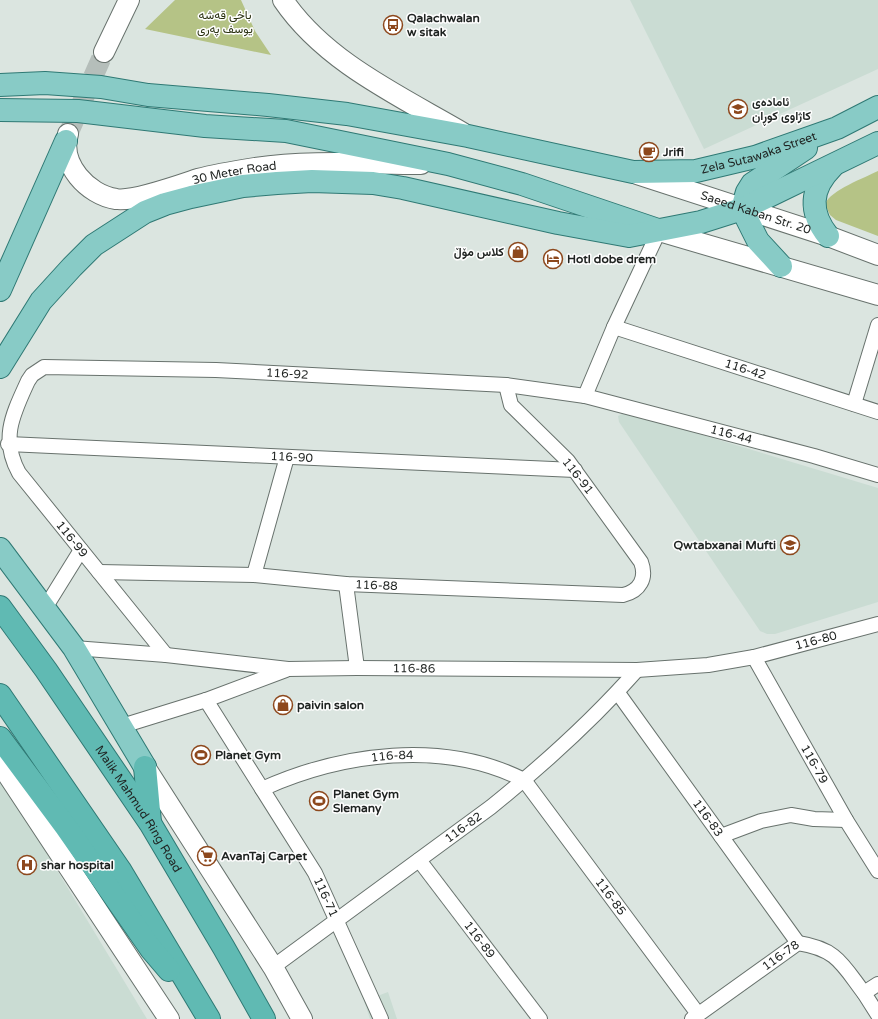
<svg xmlns="http://www.w3.org/2000/svg" width="878" height="1019" font-family="'Varela Round',Vazirmatn,sans-serif">
<style>
.built{fill:#cadcd3}
.green{fill:#b5c386}
.lines{fill:none;stroke-linecap:round;stroke-linejoin:round}
.secondary-tunnel{stroke:#b5beba;stroke-width:20;stroke-dasharray:20 10;stroke-linecap:butt}
.minor-casing{stroke:#68726d;stroke-width:16}
.secondary-casing{stroke:#68726d;stroke-width:22}
.primary-casing{stroke:#2f7974;stroke-width:24}
.trunk-casing{stroke:#2f7974;stroke-width:24}
.minor{stroke:#fff;stroke-width:14}
.secondary{stroke:#fff;stroke-width:20}
.primary{stroke:#88cbc6;stroke-width:22}
.trunk{stroke:#60bab3;stroke-width:22}
.labels{text-anchor:middle;dominant-baseline:central;stroke-width:3;stroke-linejoin:round;paint-order:stroke}
.park-label{font-size:12px;fill:#2a3110;stroke:#fff}
.poi-label{font-size:12px;font-weight:bold;fill:#1f2321;stroke:#fff;text-anchor:start}
.street-label{font-size:12px;fill:#1f2321;stroke:#fff}
</style>
<rect width="100%" height="100%" fill="#dbe5e0"/>
<g class="built">
<polygon points="630,0 878,0 878,69 704,149"/>
<polygon points="626,412 878,488 878,602 775,634 767,634 760,631 619,422 618,416"/>
<polygon points="0,780 26,819 147,1019 0,1019"/>
<polygon points="388,992 397,1019 370,1019 364,1001"/>
</g>
<g class="green">
<polygon points="175,0 241,0 255,31 271,55 145,29"/>
<path d="M878,171V236L836,220L830,215L825,204C831,190 864,178 878,171Z"/>
</g>
<g class="lines">
<polyline class="secondary-tunnel" points="69,132 104,52"/>
<g class="minor-casing">
<g id="minor">
<path id="s1" d="M614,327L878,412"/>
<polyline points="585,396 614,327 659,231"/>
<polyline points="854,404 878,325"/>
<path id="s2" d="M8,444L575,470"/>
<path id="s3" d="M99,572L254,575L346,584L623,595C640,591 647,578 641,562L568,461L511,405L506,385"/>
<polyline points="254,575 287,457"/>
<polyline points="346,584 357,668"/>
<polyline points="45,608 81,550"/>
<path id="s4" d="M74,648L166,655L288,669L357,668L637,670L708,665L754,657L878,624"/>
<path id="s5" d="M166,655L19,473C0,438 13,414 28,381L32,375L44,367L216,370L506,385L585,396L814,456L878,475"/>
<path id="s6" d="M754,657L846,820L878,871"/>
<path id="s7" d="M618,693L798,943"/>
<path id="s8" d="M206,700L315,873L381,1019"/>
<polyline points="122,726 206,700 286,670"/>
<path id="s9" d="M262,789C342,753 443,739 524,780L698,1014"/>
<polyline points="721,836 761,821 791,815 814,819 846,820"/>
<path id="s10" d="M419,860L540,1019"/>
<path id="s11" d="M273,967L491,807C543,765 593,720 637,670"/>
<polyline points="878,984 864,993 878,1015"/>
<path id="s12" d="M692,1019L798,943C837,949 842,964 864,993"/>
</g>
</g>
<g class="secondary-casing">
<g id="secondary">
<path d="M283,0C325,62 400,96 463,133"/>
<polyline points="104,52 129,0"/>
<path id="s13" d="M68,134C59,164 88,195 116,199C133,202 180,185 198,179C217,174 236,171 255,168C309,160 366,164 421,164"/>
<path id="s14" d="M637,174L828,236L878,255"/>
<polyline points="659,231 878,295"/>
<polyline points="0,763 169,1019"/>
<polyline points="145,767 273,967 302,1019"/>
</g>
</g>
<g class="primary-casing">
<g id="primary">
<path id="s15" d="M0,85L45,83L101,87L148,95L268,105L347,114L468,136L633,172L696,171L755,157L837,128L878,107"/>
<polyline points="0,110 78,111 205,126 286,131 448,164 522,184 658,230"/>
<path d="M828,236C809,212 810,189 832,167"/>
<polyline points="781,266 758,241 742,209 747,192 752,184 806,148"/>
<polyline points="0,290 66,141"/>
<polyline points="0,367 41,301 72,267 94,245 145,212 165,204 191,197 243,186 277,183 312,181 373,183 403,188 558,223 629,236 701,222 742,209 878,143"/>
<polyline points="0,549 74,648 145,767"/>
</g>
</g>
<g class="trunk-casing">
<g id="trunk">
<path id="s16" d="M0,607L46,670L150,823L224,948L264,1019"/>
<polyline points="0,695 120,870 209,1019"/>
<polyline points="0,738 66,827 151,949 169,970"/>
<polyline points="145,767 150,822"/>
</g>
</g>
<use href="#minor" class="minor"/>
<use href="#secondary" class="secondary"/>
<use href="#primary" class="primary"/>
<use href="#trunk" class="trunk"/>
</g>
<defs>
<g id="bus-ring" transform="scale(1)"><circle r="9.5" fill="#fff" stroke="#8d481d" stroke-width="1.5"/><path d="M-5-6H5V4H4V6H2V4H-2V6H-4V4H-5ZM-3.5-4V0h7V-4ZM-3.5 1.2v1.5H-2V1.2ZM2 1.2v1.5H3.5V1.2Z" fill="#8d481d"/></g>
<g id="school-ring" transform="scale(1)"><circle r="9.5" fill="#fff" stroke="#8d481d" stroke-width="1.5"/><path d="M0-5L7-2L0 1L-7-2ZM-4 1L0 2.5L4 1V4Q0 6-4 4Z" fill="#8d481d"/></g>
<g id="cafe-ring" transform="scale(1)"><circle r="9.5" fill="#fff" stroke="#8d481d" stroke-width="1.5"/><path d="M-5.5-4.5H6V0H3Q3 3.5 0 3.5H-2.5Q-5.5 3.5-5.5 0ZM3-3.2v2h1.7v-2ZM-6 4.5H4V6H-6Z" fill="#8d481d"/></g>
<g id="shop-ring" transform="scale(1)"><circle r="9.5" fill="#fff" stroke="#8d481d" stroke-width="1.5"/><path d="M-5-2.5h2.3a2.7 3.5 0 0 1 5.4 0H5L5.5 6h-11ZM-1.5-2.5h3a1.5 2.3 0 0 0-3 0Z" fill="#8d481d"/></g>
<g id="hotel-ring" transform="scale(1)"><circle r="9.5" fill="#fff" stroke="#8d481d" stroke-width="1.5"/><path d="M-6-4.5h1.5V1H6V5H4.5V3h-9V5H-6ZM-4 0a1.8 1.8 0 1 1 3.6 0ZM.5 0V-2.5h3Q6-2.5 6 0Z" fill="#8d481d"/></g>
<g id="stadium-ring" transform="scale(1)"><circle r="9.5" fill="#fff" stroke="#8d481d" stroke-width="1.5"/><path d="M0-5a6.5 5 0 1 0 0 10a6.5 5 0 1 0 0-10ZM-3.5-1.8h7v3.6h-7Z" fill="#8d481d"/></g>
<g id="supermarket-ring" transform="scale(1)"><circle r="9.5" fill="#fff" stroke="#8d481d" stroke-width="1.5"/><path d="M-6-5.5h2.5l.6 2H6L4.5 2H-2.5L-4.4-4H-6ZM-1.5 3.2a1.3 1.3 0 1 0 .1 0ZM3 3.2a1.3 1.3 0 1 0 .1 0Z" fill="#8d481d"/></g>
<g id="hospital-ring" transform="scale(1)"><circle r="9.5" fill="#fff" stroke="#8d481d" stroke-width="1.5"/><path d="M-5-5h3v3.5h4V-5h3V5h-3V1.5h-4V5h-3Z" fill="#8d481d"/></g>
</defs>
<g fill-rule="evenodd">
<use href="#bus-ring" x="393" y="25"/>
<use href="#school-ring" x="738" y="109"/>
<use href="#cafe-ring" x="649" y="152"/>
<use href="#shop-ring" x="518" y="252"/>
<use href="#hotel-ring" x="553" y="259"/>
<use href="#school-ring" x="790" y="545"/>
<use href="#shop-ring" x="283" y="705"/>
<use href="#stadium-ring" x="201" y="755"/>
<use href="#stadium-ring" x="319" y="801"/>
<use href="#supermarket-ring" x="207" y="856"/>
<use href="#hospital-ring" x="27" y="865"/>
</g>
<g class="labels">
<g class="park-label">
<text x="225" y="15">باخی قەشە<tspan x="225" dy="14">یوسف پەری</tspan></text>
</g>
<g class="poi-label">
<text x="407" y="18">Qalachwalan<tspan x="407" dy="14">w sitak</tspan></text>
<text x="752" y="102">ئامادەی<tspan x="752" dy="14">کاژاوی کوڕان</tspan></text>
<text x="663" y="152">Jrifi</text>
<text x="504" y="252" text-anchor="end">کلاس مۆڵ</text>
<text x="567" y="259">Hotl dobe drem</text>
<text x="776" y="545" text-anchor="end">Qwtabxanai Mufti</text>
<text x="297" y="705">paivin salon</text>
<text x="215" y="755">Planet Gym</text>
<text x="333" y="794">Planet Gym<tspan x="333" dy="14">Slemany</tspan></text>
<text x="221" y="856">AvanTaj Carpet</text>
<text x="41" y="865">shar hospital</text>
</g>
<g class="street-label">
<text stroke="none"><textPath href="#s15" startOffset="769">Zela Sutawaka Street</textPath></text>
<text stroke="none"><textPath href="#s13" startOffset="212">30 Meter Road</textPath></text>
<text stroke="none"><textPath href="#s14" startOffset="125">Saeed Kaban Str. 20</textPath></text>
<text stroke="none"><textPath href="#s1" startOffset="138">116-42</textPath></text>
<text stroke="none"><textPath href="#s5" startOffset="596">116-92</textPath></text>
<text stroke="none"><textPath href="#s5" startOffset="1046">116-44</textPath></text>
<text stroke="none"><textPath href="#s2" startOffset="284">116-90</textPath></text>
<text transform="translate(578 476) rotate(52)">116-91</text>
<text transform="translate(72 539) rotate(51)">116-99</text>
<text stroke="none"><textPath href="#s3" startOffset="278">116-88</textPath></text>
<text stroke="none"><textPath href="#s4" startOffset="746">116-80</textPath></text>
<text stroke="none"><textPath href="#s4" startOffset="341">116-86</textPath></text>
<text stroke="none"><textPath href="#s9" startOffset="135">116-84</textPath></text>
<text stroke="none"><textPath href="#s6" startOffset="123">116-79</textPath></text>
<text stroke="none"><textPath href="#s16" startOffset="245">Malik Mahmud Ring Road</textPath></text>
<text stroke="none"><textPath href="#s7" startOffset="154">116-83</textPath></text>
<text stroke="none"><textPath href="#s11" startOffset="236">116-82</textPath></text>
<text stroke="none"><textPath href="#s8" startOffset="231">116-71</textPath></text>
<text stroke="none"><textPath href="#s9" startOffset="416">116-85</textPath></text>
<text stroke="none"><textPath href="#s10" startOffset="100">116-89</textPath></text>
<text stroke="none"><textPath href="#s12" startOffset="109">116-78</textPath></text>
</g>
</g>
</svg>
